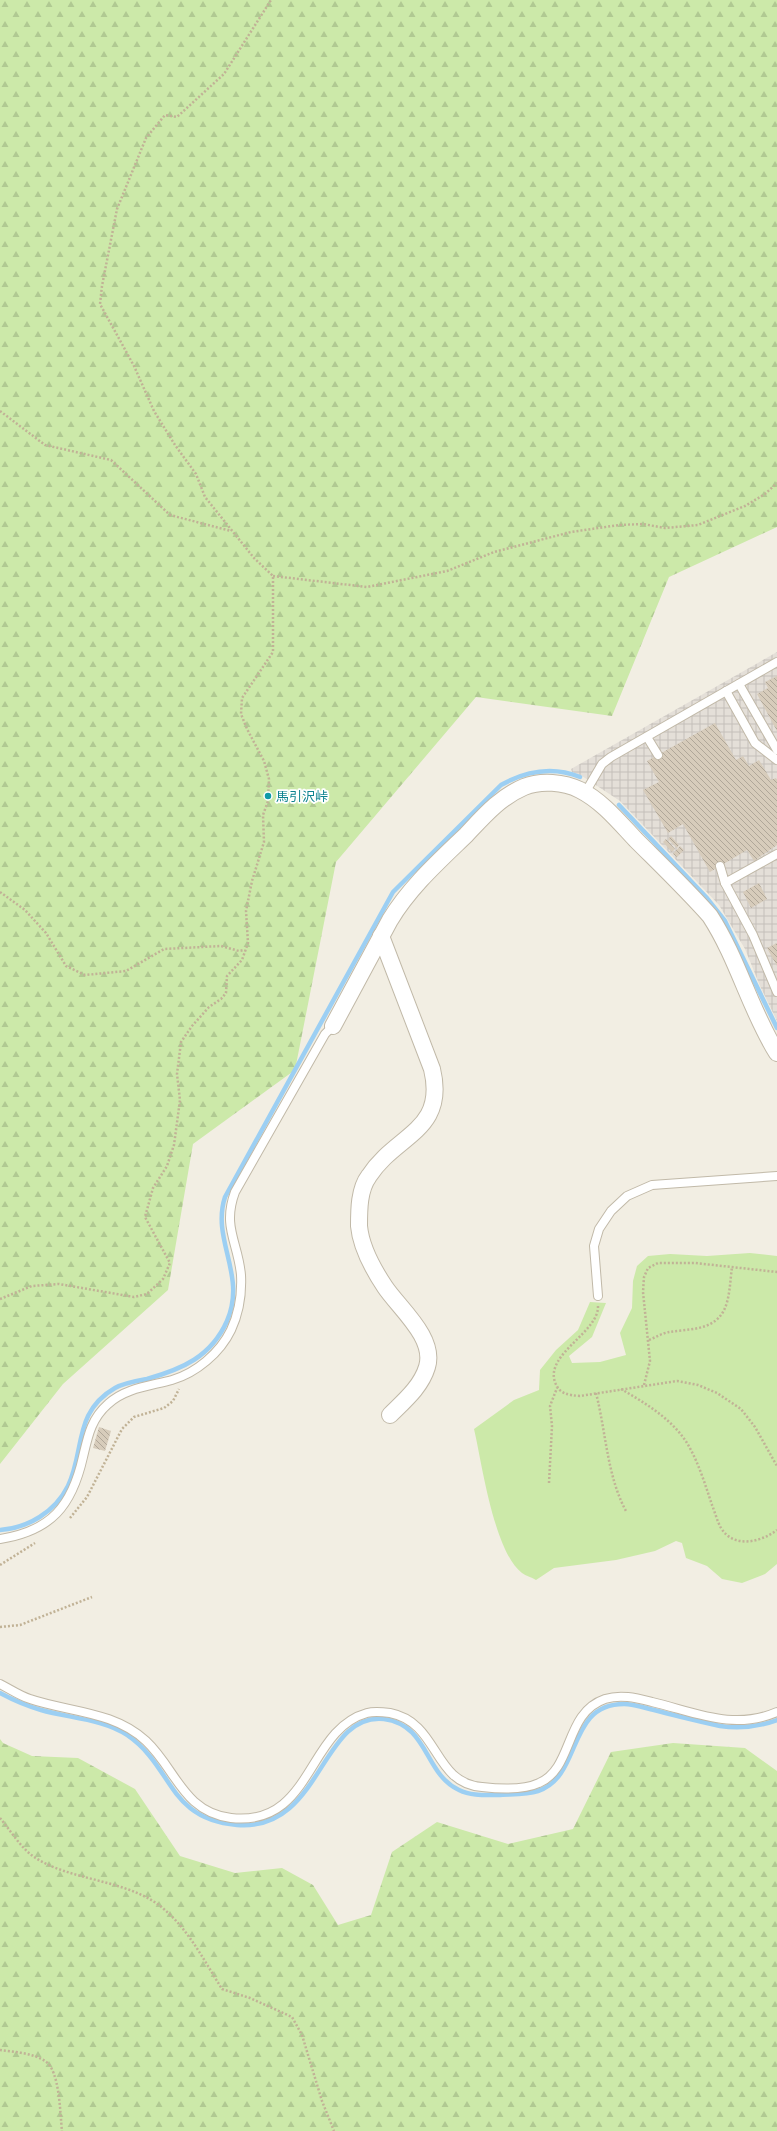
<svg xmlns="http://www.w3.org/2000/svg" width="777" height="2131" font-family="'Space Grotesk','Noto Sans JP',sans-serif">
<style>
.industrial{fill:url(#industrial-grid)}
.grass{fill:#cce9a9}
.forest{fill:url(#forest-firs)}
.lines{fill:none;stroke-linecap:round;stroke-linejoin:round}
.stream{stroke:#9ccff3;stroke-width:4.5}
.building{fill:url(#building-back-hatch)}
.lane-casing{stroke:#c1b9a8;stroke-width:10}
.street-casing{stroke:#c1b9a8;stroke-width:18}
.path{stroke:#c1b296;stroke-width:2.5;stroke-dasharray:2 2;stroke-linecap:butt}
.lane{stroke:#fff;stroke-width:8}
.street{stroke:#fff;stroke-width:16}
.culture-dot{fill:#0f9aa8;stroke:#fff;stroke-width:1.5}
.labels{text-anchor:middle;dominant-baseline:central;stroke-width:3.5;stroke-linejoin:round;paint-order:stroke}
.culture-label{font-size:13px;fill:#0d838f;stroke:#fff;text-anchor:start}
</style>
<defs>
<pattern id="industrial-grid" width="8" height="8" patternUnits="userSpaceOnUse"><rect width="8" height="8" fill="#e4dfd8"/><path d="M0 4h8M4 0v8" fill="none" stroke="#c5c0ba"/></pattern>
<pattern id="forest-firs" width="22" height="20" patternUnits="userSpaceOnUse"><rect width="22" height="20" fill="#cce9a9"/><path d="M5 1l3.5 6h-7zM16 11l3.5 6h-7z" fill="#b0c992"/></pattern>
<pattern id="building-back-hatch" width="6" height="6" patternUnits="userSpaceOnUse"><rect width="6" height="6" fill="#d7ccbb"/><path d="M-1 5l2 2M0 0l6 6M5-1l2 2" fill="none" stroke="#b0a799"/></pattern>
</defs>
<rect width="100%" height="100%" fill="#f2eee3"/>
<polygon class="industrial" points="777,652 777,1021 760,986 745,949 719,905 620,801 582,776 572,772 571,769"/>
<path class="grass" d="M750,1253L777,1256V1564L765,1574L742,1583L722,1579L707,1566L686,1558L682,1543L676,1541L655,1551L616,1560L554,1568L536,1580C531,1577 526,1576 522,1573C494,1552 482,1463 474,1429L514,1400L539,1390L540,1370L556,1350L578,1330L590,1302L606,1303L592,1337L569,1356L572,1363L600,1362L626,1355L620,1333L632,1308L633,1281L637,1266L648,1256L670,1254L707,1256Z"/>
<g class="forest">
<polygon points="0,0 777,0 777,527 669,577 612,716 476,697 336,862 295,1070 193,1144 168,1290 63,1384 0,1464"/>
<polygon points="0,1739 3,1743 32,1756 78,1758 135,1789 180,1856 235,1873 282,1868 313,1885 338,1925 371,1915 392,1852 437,1822 508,1844 573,1829 611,1752 673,1743 745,1748 777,1771 777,2131 0,2131"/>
</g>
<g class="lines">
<g class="stream">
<polyline points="619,805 706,897 725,921 777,1028"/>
<path d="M0,1530C28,1528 55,1512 68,1486C85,1451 73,1412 115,1388C124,1383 136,1381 147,1379C182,1369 211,1357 227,1321C247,1275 211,1240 225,1197L393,892L501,785C526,771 552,766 580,777"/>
<path d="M0,1693C13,1700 27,1706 41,1710C69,1718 103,1719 127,1735C174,1767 167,1819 237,1825C322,1832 320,1712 384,1719C429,1725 424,1774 459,1790C471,1796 485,1795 498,1795C511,1794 526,1795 538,1791C583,1776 566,1704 624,1704C634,1704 645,1708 654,1710C676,1716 698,1721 720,1726C740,1729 758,1727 777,1720"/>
</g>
</g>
<g class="building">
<polygon points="777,676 777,731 757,694 768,688 765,682"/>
<polygon points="715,723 736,760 743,756 749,766 759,760 771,780 776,778 777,780 777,845 754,861 747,850 710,872 683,824 668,833 643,790 659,782 647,761"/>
<polygon points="671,836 679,845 677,848 668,839"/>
<polygon points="666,839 675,849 672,852 663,842"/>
<polygon points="680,846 684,850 677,857 673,854"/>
<polygon points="759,883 767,899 751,908 743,892"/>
<polygon points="777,943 777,966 767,948"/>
<polygon points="99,1427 111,1431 105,1451 93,1448"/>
</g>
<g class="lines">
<g class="lane-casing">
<g id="lane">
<polyline points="739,684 777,750"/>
<polyline points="726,691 755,743 777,760"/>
<polyline points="647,737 658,755"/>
<polyline points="585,793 602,764 611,757 777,662"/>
<polyline points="720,866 725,883 753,935 777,992"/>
<polyline points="725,883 777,854"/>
<polyline points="598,1296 594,1246 599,1229 611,1211 627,1196 652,1185 777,1176"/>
<path d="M0,1539C51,1531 72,1506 83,1457C88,1436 91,1419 108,1404C125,1388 150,1386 172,1380C196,1373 220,1353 231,1330C239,1313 242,1294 241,1275C238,1242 222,1227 235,1192L325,1034L333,1026"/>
<path d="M0,1684C10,1689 20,1696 30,1699C68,1712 114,1711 146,1741C176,1769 183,1812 231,1818C313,1827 306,1730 367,1713C374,1711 383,1712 390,1713C440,1723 432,1783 482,1787C499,1789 524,1790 539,1783C574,1768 564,1713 605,1699C621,1694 636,1698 652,1702C695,1712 733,1731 777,1712"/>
</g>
</g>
<g class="street-casing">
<g id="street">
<path d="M381,936L432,1069C447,1131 396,1134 369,1176C359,1189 359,1210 359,1226C361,1248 373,1269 385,1287C399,1308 436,1338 427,1367C421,1387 404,1401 390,1415"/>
<path d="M333,1026L390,920C410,887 438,862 466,835C483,817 500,797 524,787C541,780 564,782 580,790C602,801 619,822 636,840C661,865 686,889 710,916C738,959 750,1010 777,1053"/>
</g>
</g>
<g class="path">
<polyline points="0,411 45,445 111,460 170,515 231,531"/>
<polyline points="273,576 367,587 447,571 494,552 571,532 619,525 643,524 665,528 698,525 745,506 765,494 777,483"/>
<polyline points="0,892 25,910 46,933 66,966 85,975 126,971 164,949 221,946 239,951 244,950"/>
<polyline points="0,1299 32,1286 59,1284 134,1297 147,1294 163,1279 170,1263 145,1217 153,1188 167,1166 174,1145 180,1100 177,1074 181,1042 192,1026 209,1007 221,999 226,993 227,976 242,960 248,943 246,911 252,881 264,842 263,815 268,801 269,779 264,761 247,729 241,714 242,698 273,652 273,576 254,558 205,497 196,474 175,445 154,411 134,366 100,304 102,286 117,209 146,138 165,115 177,117 224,74 271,0"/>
<path d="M598,1306C599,1332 545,1354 555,1382C559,1394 568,1395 580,1396L677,1381L698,1385L717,1393L741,1409L755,1427L777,1466"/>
<path d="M649,1340C656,1337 663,1333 669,1332C687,1329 712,1331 723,1312C730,1300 730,1281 732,1267"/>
<polyline points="644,1385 650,1361 643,1292 644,1277 648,1268 658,1263 695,1263 777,1272"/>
<path d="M621,1389C645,1403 671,1418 687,1443C698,1461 705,1484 712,1505C715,1512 717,1521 721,1528C734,1549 761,1542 777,1530"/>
<path d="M596,1393C606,1432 607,1476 626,1511"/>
<polyline points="549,1483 552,1426 550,1406 557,1388"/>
<polyline points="70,1518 87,1497 122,1429 134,1417 164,1408 173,1401 179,1389"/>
<polyline points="0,1565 35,1543"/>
<polyline points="0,1627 20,1625 92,1597"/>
<path d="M0,1818C11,1831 20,1847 34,1857C69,1880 120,1879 156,1903C186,1924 203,1959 222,1989L250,1998L292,2017L302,2035L322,2101L334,2131"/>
<path d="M0,2050C14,2052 33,2053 45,2061C60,2070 60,2114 62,2131"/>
</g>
<use href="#lane" class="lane"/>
<use href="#street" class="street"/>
</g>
<circle class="culture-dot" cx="268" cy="796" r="4"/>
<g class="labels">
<g class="culture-label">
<text x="276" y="796">馬引沢峠</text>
</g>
</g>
</svg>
